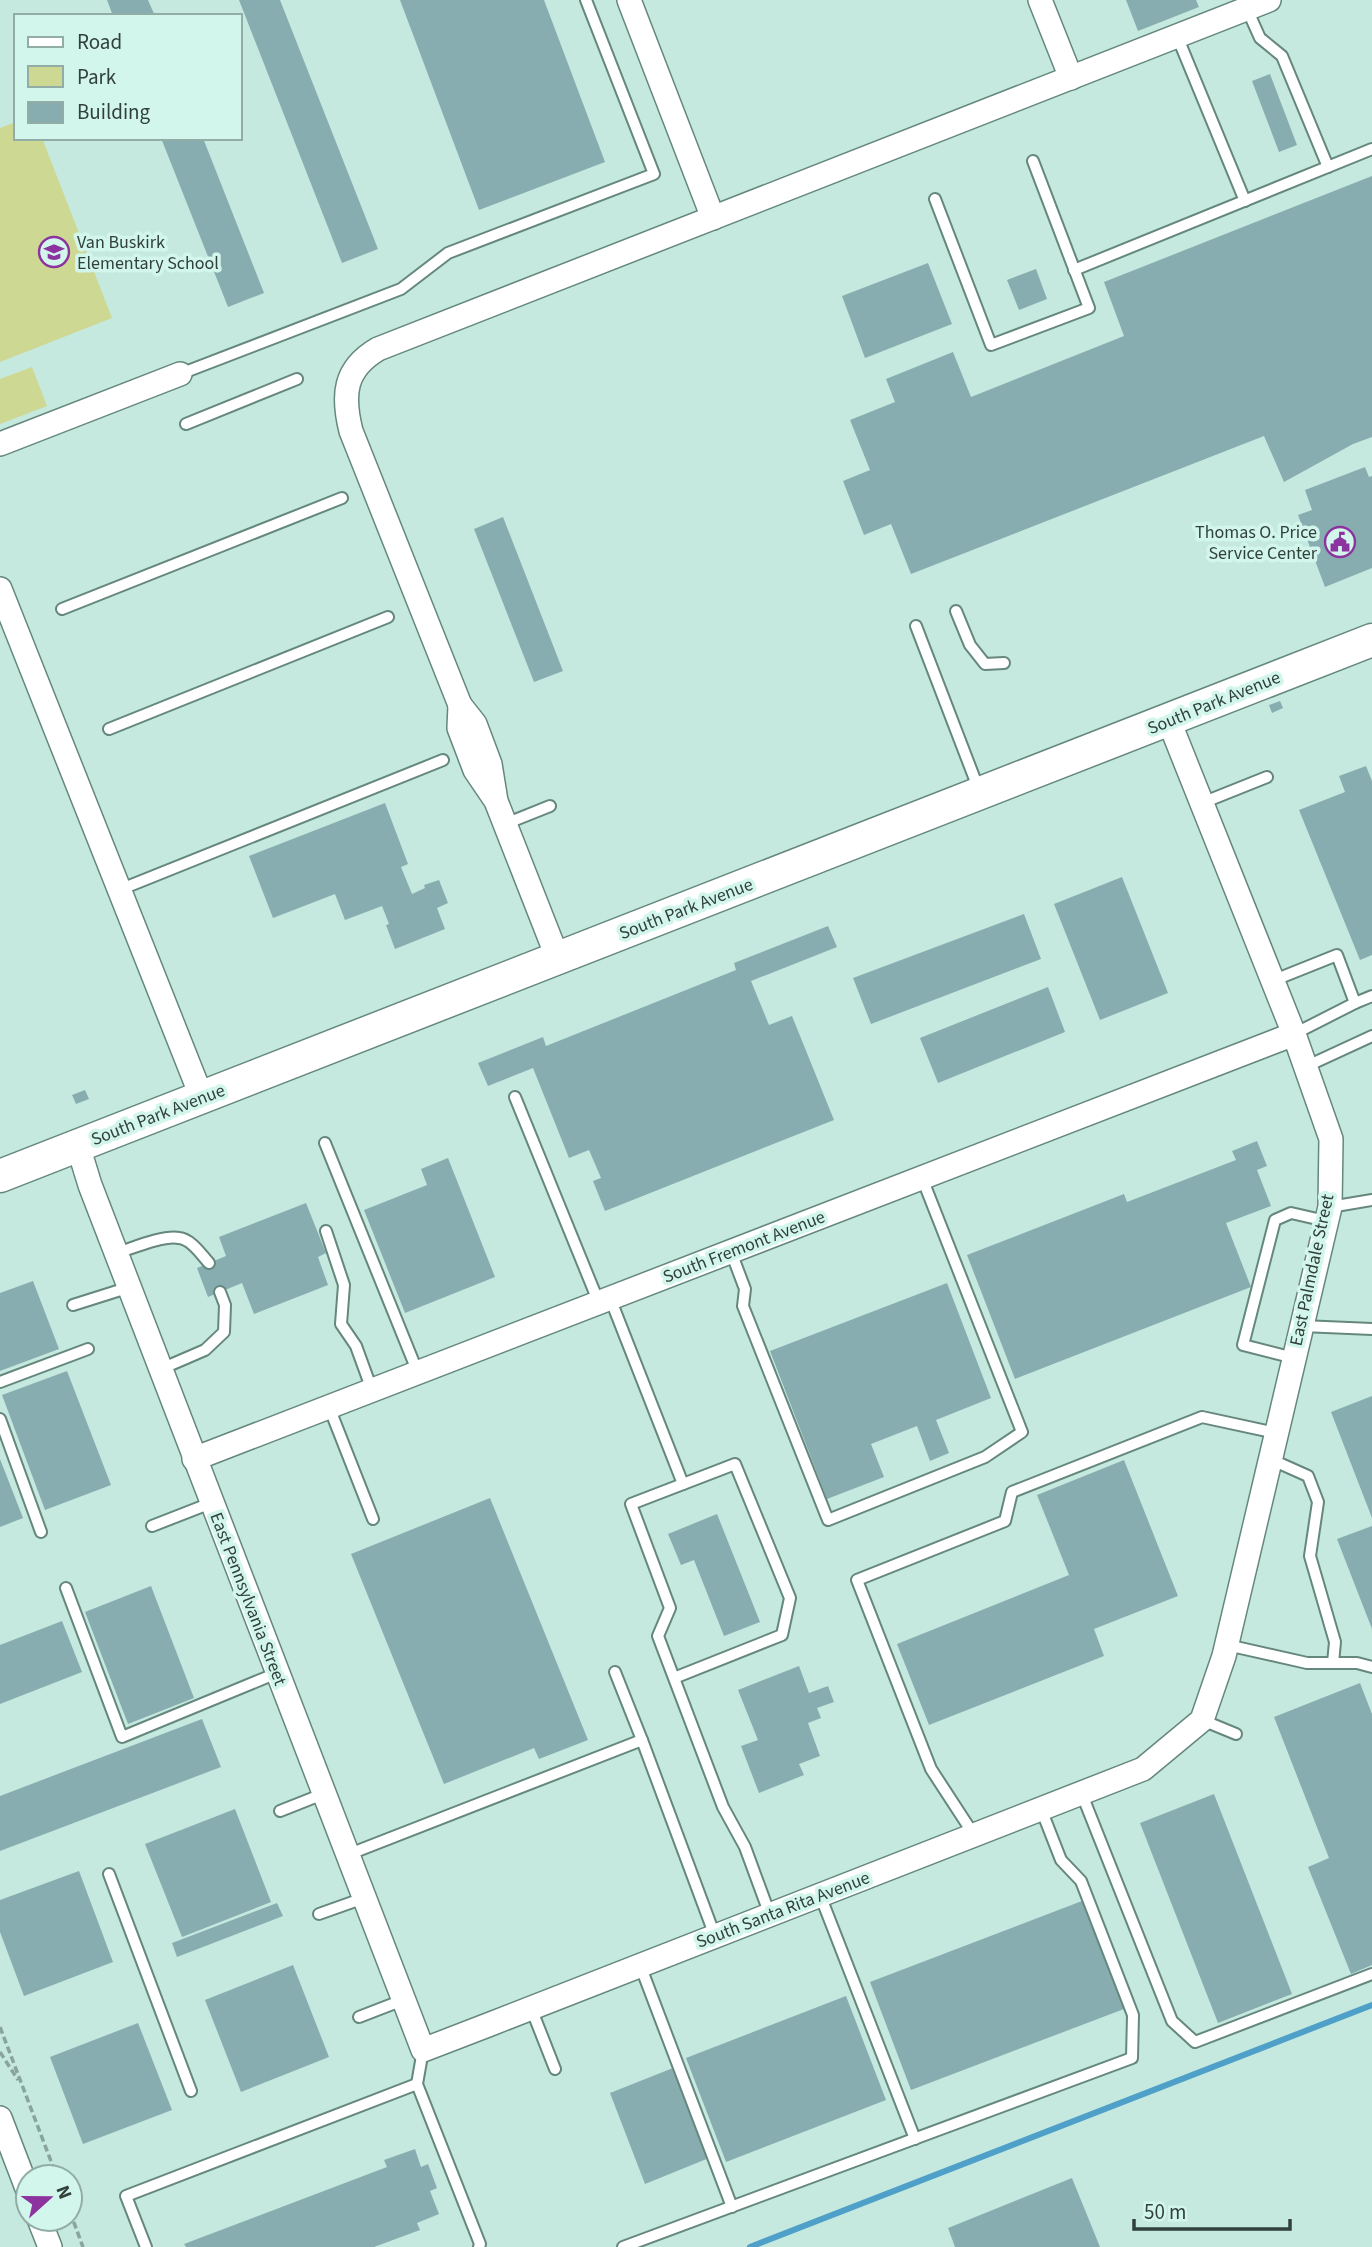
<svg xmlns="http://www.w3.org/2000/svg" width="1372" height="2247" font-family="'Source Sans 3',sans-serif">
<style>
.green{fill:#cdd893}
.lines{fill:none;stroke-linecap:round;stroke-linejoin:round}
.stream{stroke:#4fa0c9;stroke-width:6}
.building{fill:#88adb1}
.service-casing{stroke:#65877d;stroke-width:14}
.minor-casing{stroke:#65877d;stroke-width:26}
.secondary-casing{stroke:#65877d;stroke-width:35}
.path{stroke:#89a49c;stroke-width:3.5;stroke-dasharray:7 3.5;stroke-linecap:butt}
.service{stroke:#fff;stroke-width:10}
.minor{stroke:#fff;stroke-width:23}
.secondary{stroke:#fff;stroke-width:32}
.labels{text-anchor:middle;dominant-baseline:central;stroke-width:7;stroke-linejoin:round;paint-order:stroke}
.poi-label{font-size:18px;fill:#31403b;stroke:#d2f6eb;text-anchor:start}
.street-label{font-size:18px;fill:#31403b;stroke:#d2f6eb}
</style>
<rect width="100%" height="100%" fill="#c5e9de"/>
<g class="green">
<polygon points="16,122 16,138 42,138 112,318 0,362 0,128"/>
<polygon points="32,367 47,406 0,424 0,379"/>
</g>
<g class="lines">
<polyline class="stream" points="750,2247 1372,2005"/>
</g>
<g class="building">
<polygon points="107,0 148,0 155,16 113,16"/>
<polygon points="239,0 280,0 378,249 342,263"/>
<polygon points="400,0 544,0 605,162 479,210"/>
<polygon points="1126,0 1196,0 1199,7 1138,31"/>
<polygon points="1270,74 1297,145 1279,152 1252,81"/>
<polygon points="161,138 203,138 264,293 228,307"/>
<polygon points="1372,176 1372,437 1353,444 1284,482 1264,436 911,574 891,524 864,535 843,481 870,470 850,420 895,402 886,379 953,352 971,397 1124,336 1104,282"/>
<polygon points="928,263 952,324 865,358 842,296"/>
<polygon points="1036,269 1047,299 1019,310 1007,280"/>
<polygon points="1365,467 1369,477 1372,476 1372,568 1325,587 1298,515 1312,510 1305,490"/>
<polygon points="503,517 563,671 534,682 474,529"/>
<polygon points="1280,701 1283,708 1272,713 1269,705"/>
<polygon points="1366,766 1372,781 1372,955 1360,960 1299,810 1345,792 1339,776"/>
<polygon points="385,803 408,864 401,867 412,894 425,888 424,885 439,880 448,903 437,908 445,929 395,949 386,925 389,924 382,906 345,920 335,894 273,918 249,856"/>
<polygon points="1122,877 1168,993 1100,1020 1054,904"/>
<polygon points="1024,914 1041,959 871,1024 853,978"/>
<polygon points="828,926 837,947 751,981 769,1025 792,1016 834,1120 605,1211 593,1181 601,1178 589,1150 569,1158 533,1068 488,1086 478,1063 543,1037 546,1046 736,970 734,963"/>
<polygon points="1048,987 1065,1032 938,1083 920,1038"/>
<polygon points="85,1090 89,1099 76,1104 72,1095"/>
<polygon points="1257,1141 1267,1166 1257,1170 1271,1206 1226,1223 1251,1287 1015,1379 967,1255 1124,1194 1127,1202 1236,1160 1232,1151"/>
<polygon points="448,1158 495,1277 405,1313 364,1210 427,1185 421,1169"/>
<polygon points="306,1203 326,1253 318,1257 328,1285 254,1314 242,1283 208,1297 197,1268 226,1256 219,1237"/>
<polygon points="33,1281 59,1349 0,1371 0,1293"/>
<polygon points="947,1283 991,1398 936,1420 949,1453 930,1461 917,1426 871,1444 884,1477 827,1499 770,1351"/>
<polygon points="67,1371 111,1485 45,1510 2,1395"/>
<polygon points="1372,1396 1372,1518 1331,1412"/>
<polygon points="0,1459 23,1518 0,1527"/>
<polygon points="1124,1460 1178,1596 1094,1629 1104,1656 929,1725 897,1644 1069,1575 1037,1495"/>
<polygon points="490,1498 588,1740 539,1759 534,1748 444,1784 351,1554"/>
<polygon points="717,1514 760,1622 724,1636 694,1560 681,1565 668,1534"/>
<polygon points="1372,1526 1372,1629 1337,1539"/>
<polygon points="151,1586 194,1698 128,1724 85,1612"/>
<polygon points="62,1621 82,1672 0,1704 0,1645"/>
<polygon points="799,1666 809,1693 828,1686 834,1702 817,1708 821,1718 808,1723 820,1756 799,1764 804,1775 759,1793 741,1746 758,1740 738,1690"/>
<polygon points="1360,1683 1372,1714 1372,1965 1351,1974 1308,1867 1329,1858 1274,1717"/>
<polygon points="202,1719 221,1767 0,1851 0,1796"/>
<polygon points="1214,1794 1292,1994 1218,2023 1140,1823"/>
<polygon points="235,1809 271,1902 182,1937 145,1844"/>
<polygon points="79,1871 113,1962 24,1996 0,1932 0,1900"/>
<polygon points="1082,1901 1124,2009 911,2090 870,1982"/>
<polygon points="277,1903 283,1916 177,1957 172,1943"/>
<polygon points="293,1965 329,2057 241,2092 205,2000"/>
<polygon points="846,1996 886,2100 726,2162 686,2058"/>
<polygon points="138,2023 172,2110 83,2144 50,2057"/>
<polygon points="673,2068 709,2158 645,2184 610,2093"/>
<polygon points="415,2149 421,2167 428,2164 437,2188 430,2191 439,2214 417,2223 420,2230 374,2247 186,2247 184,2244 387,2167 384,2160"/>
<polygon points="1072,2178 1100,2247 955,2247 948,2228"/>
</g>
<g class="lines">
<g class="service-casing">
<g id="service">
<polyline points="1247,9 1260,38 1282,56 1328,167"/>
<polyline points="1177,36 1245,201"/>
<polyline points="935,199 991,345 1089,308 1033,161"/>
<polyline points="1074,270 1372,149"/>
<polyline points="180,374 401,289 448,253 654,174 586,0"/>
<polyline points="186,424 297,379"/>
<polyline points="62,609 342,498"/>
<polyline points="956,611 970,645 985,664 1004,663"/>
<polyline points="916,626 979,790"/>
<polyline points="109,729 388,617"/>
<polyline points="1202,803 1267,777"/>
<polyline points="505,824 550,806"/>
<polyline points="119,890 443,760"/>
<polyline points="1272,981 1337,955 1355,1003 1372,996"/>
<polyline points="1294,1034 1355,1003"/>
<polyline points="1305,1067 1372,1036"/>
<polyline points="515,1097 599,1303"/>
<polyline points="325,1143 418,1373"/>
<polyline points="1330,1207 1372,1200"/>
<polyline points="326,1231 344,1285 341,1324 356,1346 372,1390"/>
<polyline points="731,1252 745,1289 743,1306 828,1520 985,1457 1022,1432 922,1178"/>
<path d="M117,1253C133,1248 163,1235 179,1238C191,1239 201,1254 209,1263"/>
<polyline points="610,1298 683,1484"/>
<polyline points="73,1305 130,1287"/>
<polyline points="1302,1326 1372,1329"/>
<polyline points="1294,1358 1243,1345 1275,1220 1291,1213 1326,1221"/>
<polyline points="161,1369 205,1350 224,1332 225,1305 220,1292"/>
<polyline points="0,1382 88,1349"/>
<polyline points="329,1407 373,1519"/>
<polyline points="0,1419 41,1532"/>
<polyline points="1270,1459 1308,1476 1318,1502 1310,1556 1335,1642 1333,1663"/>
<polyline points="152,1526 211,1503"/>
<polyline points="66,1588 122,1737 277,1673"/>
<polyline points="1227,1645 1307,1663 1357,1663 1372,1667"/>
<polyline points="615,1672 642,1740"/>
<polyline points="674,1678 782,1635 790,1598 735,1464 631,1504 670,1608 658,1636 723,1807 745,1847 770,1915"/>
<polyline points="1202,1720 1236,1734"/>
<polyline points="1081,1792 1172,2021 1195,2042 1372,1974"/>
<polyline points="280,1811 323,1794"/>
<polyline points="974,1835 931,1769 857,1580 1005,1521 1012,1492 1202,1417 1276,1433"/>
<polyline points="347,1855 642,1740 715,1936"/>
<polyline points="109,1874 191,2091"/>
<polyline points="820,1895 915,2139"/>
<polyline points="319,1914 364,1898"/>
<polyline points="640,1965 732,2207"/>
<polyline points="531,2008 555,2069"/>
<polyline points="359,2017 403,2000"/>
<polyline points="423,2050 417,2084 480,2244 479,2247"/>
<polyline points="146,2247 126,2196 417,2084"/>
<polyline points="623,2247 1132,2058 1133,2015 1081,1881 1061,1860 1041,1809"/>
</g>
</g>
<g class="minor-casing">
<g id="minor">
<polyline points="629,0 713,218"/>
<polyline points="1040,0 1071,78"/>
<polyline points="0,444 180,374"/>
<polyline points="0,589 202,1098"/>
<path d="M460,705L351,431C342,395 344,369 378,349L1269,0"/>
<polyline points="496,801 475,770 459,728 460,705 475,724 490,764 496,801 558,959"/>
<polyline points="78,1146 90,1185 423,2050 488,2025 1143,1769 1202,1720 1224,1656 1330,1207 1331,1139 1294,1034 1169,721"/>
<polyline points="194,1459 1294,1034"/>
<polyline points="0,2118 28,2191"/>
<polyline points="39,2219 50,2247"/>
</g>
</g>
<g class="secondary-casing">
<polyline id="secondary" points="0,1176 1372,640"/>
</g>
<g class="path">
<polyline points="0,2027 57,2177"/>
<polyline points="0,2052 18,2080"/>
<polyline points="70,2212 83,2247"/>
</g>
<use href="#service" class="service"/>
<use href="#minor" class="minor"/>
<use href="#secondary" class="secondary"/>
</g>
<defs>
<g id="school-ring" transform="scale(1.575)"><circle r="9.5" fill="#d2f6eb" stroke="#8c339f" stroke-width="1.5"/><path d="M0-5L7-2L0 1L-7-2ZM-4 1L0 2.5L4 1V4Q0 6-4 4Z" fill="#8c339f"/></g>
<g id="civic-ring" transform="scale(1.575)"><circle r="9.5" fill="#d2f6eb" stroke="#8c339f" stroke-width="1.5"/><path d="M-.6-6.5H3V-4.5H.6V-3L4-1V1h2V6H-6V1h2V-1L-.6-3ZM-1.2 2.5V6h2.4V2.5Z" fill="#8c339f"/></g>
</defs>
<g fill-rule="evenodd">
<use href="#school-ring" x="54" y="252"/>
<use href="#civic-ring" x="1340" y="542"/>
</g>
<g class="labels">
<g class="poi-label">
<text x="77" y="242">Van Buskirk<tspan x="77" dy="21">Elementary School</tspan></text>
<text x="1317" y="532" text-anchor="end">Thomas O. Price<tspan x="1317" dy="21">Service Center</tspan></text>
</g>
<g class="street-label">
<text transform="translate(1214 703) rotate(-22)">South Park Avenue</text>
<text transform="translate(686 909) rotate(-21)">South Park Avenue</text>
<text transform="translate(158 1115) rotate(-21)">South Park Avenue</text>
<text transform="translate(744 1247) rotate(-21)">South Fremont Avenue</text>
<text transform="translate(1312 1270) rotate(-78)">East Palmdale Street</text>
<text transform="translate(248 1599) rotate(69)">East Pennsylvania Street</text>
<text transform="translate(783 1910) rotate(-21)">South Santa Rita Avenue</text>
</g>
</g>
<rect x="14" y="14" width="228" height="126" fill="#d2f6eb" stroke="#92ada5" stroke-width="2"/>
<rect x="28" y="37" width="35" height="10" fill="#ffffff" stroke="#92ada5" stroke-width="2"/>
<text x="77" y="49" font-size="21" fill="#31403b">Road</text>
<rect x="28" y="66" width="35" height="21" fill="#cdd893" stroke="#92ada5" stroke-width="2"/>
<text x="77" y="84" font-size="21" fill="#31403b">Park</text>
<rect x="28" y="102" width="35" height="21" fill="#88adb1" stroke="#92ada5" stroke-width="2"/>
<text x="77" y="119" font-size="21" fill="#31403b">Building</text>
<g transform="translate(49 2198) rotate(69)"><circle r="33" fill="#d2f6eb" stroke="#92ada5" stroke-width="2"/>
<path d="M0-5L12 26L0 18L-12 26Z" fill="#8c339f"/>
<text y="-10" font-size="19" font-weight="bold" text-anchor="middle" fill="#31403b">N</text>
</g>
<path d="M1134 2219v10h156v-10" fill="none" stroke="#31403b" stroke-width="3.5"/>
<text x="1144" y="2219" font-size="21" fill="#31403b" stroke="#d2f6eb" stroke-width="5" paint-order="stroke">50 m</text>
</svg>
